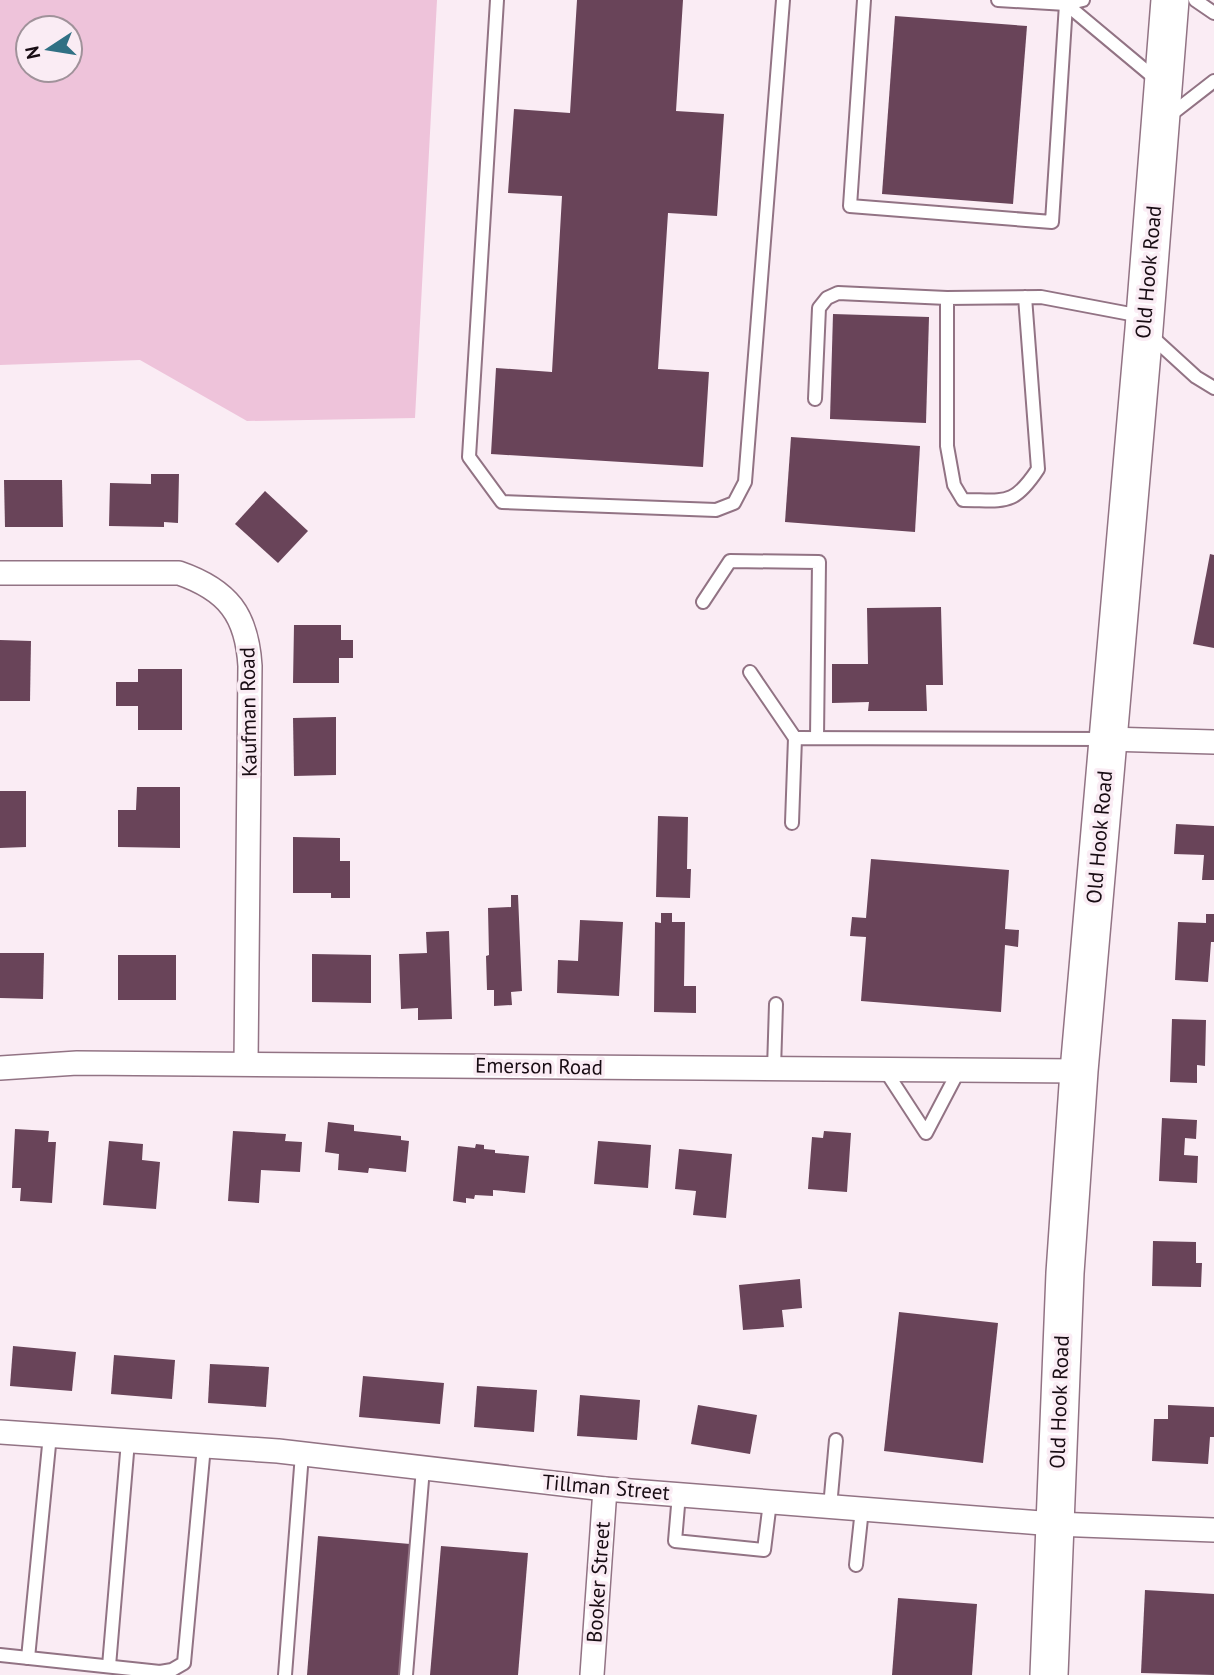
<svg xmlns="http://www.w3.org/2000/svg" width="1214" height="1675" font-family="'PT Sans',sans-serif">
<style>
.green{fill:#eec3da;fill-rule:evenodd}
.building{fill:#694459}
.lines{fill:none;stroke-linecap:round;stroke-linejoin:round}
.service-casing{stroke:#927384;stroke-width:16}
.minor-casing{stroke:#927384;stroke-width:26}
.primary-casing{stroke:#927384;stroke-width:40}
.service{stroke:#fff;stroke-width:12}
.minor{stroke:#fff;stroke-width:23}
.primary{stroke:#fff;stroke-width:37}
.labels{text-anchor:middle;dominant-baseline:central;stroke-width:7;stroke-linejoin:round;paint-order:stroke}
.street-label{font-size:21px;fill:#180c13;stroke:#faecf4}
</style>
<rect width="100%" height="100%" fill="#faecf4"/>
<path class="green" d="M0,0H437L415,418L247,421L140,360L0,365ZM28,28H70V70H28Z"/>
<g class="building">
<polygon points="577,0 683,0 676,111 724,114 717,216 668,213 658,369 709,372 703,467 491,454 496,368 552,372 562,196 508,193 514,109 570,113"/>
<polygon points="895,16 1027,26 1013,204 882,194"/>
<polygon points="833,314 929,317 926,423 830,419"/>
<polygon points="791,437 920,446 915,532 785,522"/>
<polygon points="151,474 179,474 178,523 164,522 164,527 109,526 110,483 151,484"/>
<polygon points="4,480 62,480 63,527 5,527"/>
<polygon points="265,491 308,531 278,563 235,524"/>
<polygon points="1210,554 1214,555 1214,648 1193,644"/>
<polygon points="941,607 943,685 926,685 927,711 868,711 869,702 832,703 832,664 868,664 867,608"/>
<polygon points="294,625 341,625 341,640 353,640 353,658 339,658 339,683 293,683"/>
<polygon points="0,640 31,641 30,701 0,701"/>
<polygon points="138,669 182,669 182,730 138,730 138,706 116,706 116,682 138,682"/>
<polygon points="336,717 336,775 294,776 293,718"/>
<polygon points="137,787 180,787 180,848 118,847 118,810 136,810"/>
<polygon points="0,791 26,791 26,847 0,848"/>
<polygon points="658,816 688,817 687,869 691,869 690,898 656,897"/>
<polygon points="1176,824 1214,826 1214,880 1202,880 1204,855 1174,854"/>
<polygon points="293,837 340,838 340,861 350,861 350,898 331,898 331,893 293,893"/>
<polygon points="871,859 1009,870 1005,929 1019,930 1018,947 1005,945 1001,1012 861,1001 866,937 850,936 852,917 866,918"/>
<polygon points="511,895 518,895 522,991 511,992 512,1005 494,1006 494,990 487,990 486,956 489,955 488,908 511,907"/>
<polygon points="661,913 672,913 672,922 685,922 684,986 696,986 696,1013 654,1012 655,922 661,923"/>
<polygon points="1206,914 1214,914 1214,942 1211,942 1208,982 1175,980 1178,922 1206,923"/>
<polygon points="580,920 623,922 619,996 557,993 558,960 578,961"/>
<polygon points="449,931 452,1019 418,1020 418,1008 401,1009 399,954 427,953 426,932"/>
<polygon points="0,953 44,953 43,999 0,998"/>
<polygon points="312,954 371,955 371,1003 312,1002"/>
<rect x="118" y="955" width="58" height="45"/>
<polygon points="1172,1019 1206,1020 1205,1066 1197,1065 1197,1083 1170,1082"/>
<polygon points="1162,1118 1197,1120 1196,1139 1185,1138 1184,1155 1198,1156 1197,1183 1159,1181"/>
<polygon points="328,1122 354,1125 354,1131 401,1136 401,1140 409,1141 406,1172 369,1168 368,1173 338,1170 339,1154 325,1152"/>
<polygon points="15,1129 49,1131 48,1142 56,1142 52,1203 20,1201 21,1188 12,1188"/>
<polygon points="233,1131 286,1134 285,1141 302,1142 300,1172 261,1170 259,1203 228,1201"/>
<polygon points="824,1131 851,1133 847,1192 808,1189 812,1137 823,1138"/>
<polygon points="109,1141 143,1144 142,1160 160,1162 156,1209 103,1205"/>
<polygon points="598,1141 651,1145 648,1188 594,1184"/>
<polygon points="476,1144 484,1145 484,1149 495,1150 495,1153 529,1156 525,1193 493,1190 493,1196 475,1195 474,1199 466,1198 466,1203 453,1201 458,1146 475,1148"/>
<polygon points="679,1149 732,1154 726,1218 693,1215 696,1191 675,1189"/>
<polygon points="1153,1241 1196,1242 1196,1263 1202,1263 1201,1287 1152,1286"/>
<polygon points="800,1279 802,1308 782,1310 784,1327 743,1330 739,1285"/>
<polygon points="899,1312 998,1323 983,1463 884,1451"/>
<polygon points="13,1346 76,1352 72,1391 10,1386"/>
<polygon points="114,1355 175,1360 172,1399 111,1394"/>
<polygon points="210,1364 269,1367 266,1407 208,1403"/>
<polygon points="363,1376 444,1383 440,1424 359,1417"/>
<polygon points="477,1386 537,1390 534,1432 474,1427"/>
<polygon points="580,1395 640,1400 637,1440 577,1436"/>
<polygon points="698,1405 757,1415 750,1454 691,1444"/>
<polygon points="1168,1405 1214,1407 1214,1437 1210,1437 1208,1464 1152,1461 1154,1419 1168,1419"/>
<polygon points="318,1536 410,1544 399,1675 307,1675"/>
<polygon points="441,1546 528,1553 518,1675 430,1675"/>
<polygon points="1145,1590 1214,1594 1214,1675 1141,1673"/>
<polygon points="898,1598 977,1604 972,1675 892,1675"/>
</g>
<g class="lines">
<g class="service-casing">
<g id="service">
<polyline points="497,0 469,457 502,502 716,510 734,503 745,482 783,0"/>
<polyline points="864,0 850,206 1052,222 1066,4"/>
<polyline points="998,0 1066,4 1083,0"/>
<polyline points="1195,0 1214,13"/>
<polyline points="1066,4 1157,80"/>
<polyline points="1169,116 1214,81"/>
<path d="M1025,297L1038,469C1013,507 1005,500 963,500L954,485L947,446V298L1041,297L1141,316"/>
<polyline points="1150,335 1196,377 1214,388"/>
<polyline points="815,399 819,308 827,298 838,293 947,298"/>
<polyline points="703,602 730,561 819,562 817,738"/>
<polyline points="750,672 795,738"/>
<polyline points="792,823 795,738 1106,739"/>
<polyline points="774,1069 776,1004"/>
<polyline points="885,1070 926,1133 959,1070"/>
<polyline points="679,1494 675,1541 764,1550 770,1502"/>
<polyline points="830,1507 836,1440"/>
<polyline points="856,1565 862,1509"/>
<polyline points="0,1655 160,1672 172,1670 184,1663 204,1446"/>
<polyline points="28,1658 50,1435"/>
<polyline points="109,1666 128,1441"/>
<polyline points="285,1675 302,1454"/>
<polyline points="406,1675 423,1468"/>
</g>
</g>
<g class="minor-casing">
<g id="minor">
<path d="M0,573H179C228,590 247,615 250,666L246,1063"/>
<polyline points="1107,739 1214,742"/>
<polyline points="0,1068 77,1063 1079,1071"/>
<polyline points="0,1432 278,1451 605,1489 1054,1524 1214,1530"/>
<polyline points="592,1675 605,1489"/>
</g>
</g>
<g class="primary-casing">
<polyline id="primary" points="1049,1675 1065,1273 1079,1071 1144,329 1170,0"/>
</g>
<use href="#service" class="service"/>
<use href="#minor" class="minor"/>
<use href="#primary" class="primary"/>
</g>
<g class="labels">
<g class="street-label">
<text transform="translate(1148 272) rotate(-85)">Old Hook Road</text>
<text transform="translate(248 712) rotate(-91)">Kaufman Road</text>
<text transform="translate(1099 837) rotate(-85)">Old Hook Road</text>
<text transform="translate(539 1066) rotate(1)">Emerson Road</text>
<text transform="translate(1059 1402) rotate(-88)">Old Hook Road</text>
<text transform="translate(606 1487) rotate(5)">Tillman Street</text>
<text transform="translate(598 1582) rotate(-86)">Booker Street</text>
</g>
</g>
<g transform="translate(49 49) rotate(258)"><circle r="33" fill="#faecf4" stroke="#a0929a" stroke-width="2"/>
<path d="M0-5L12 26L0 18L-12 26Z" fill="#307084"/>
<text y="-10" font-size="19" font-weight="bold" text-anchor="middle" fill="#180c13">N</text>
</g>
</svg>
